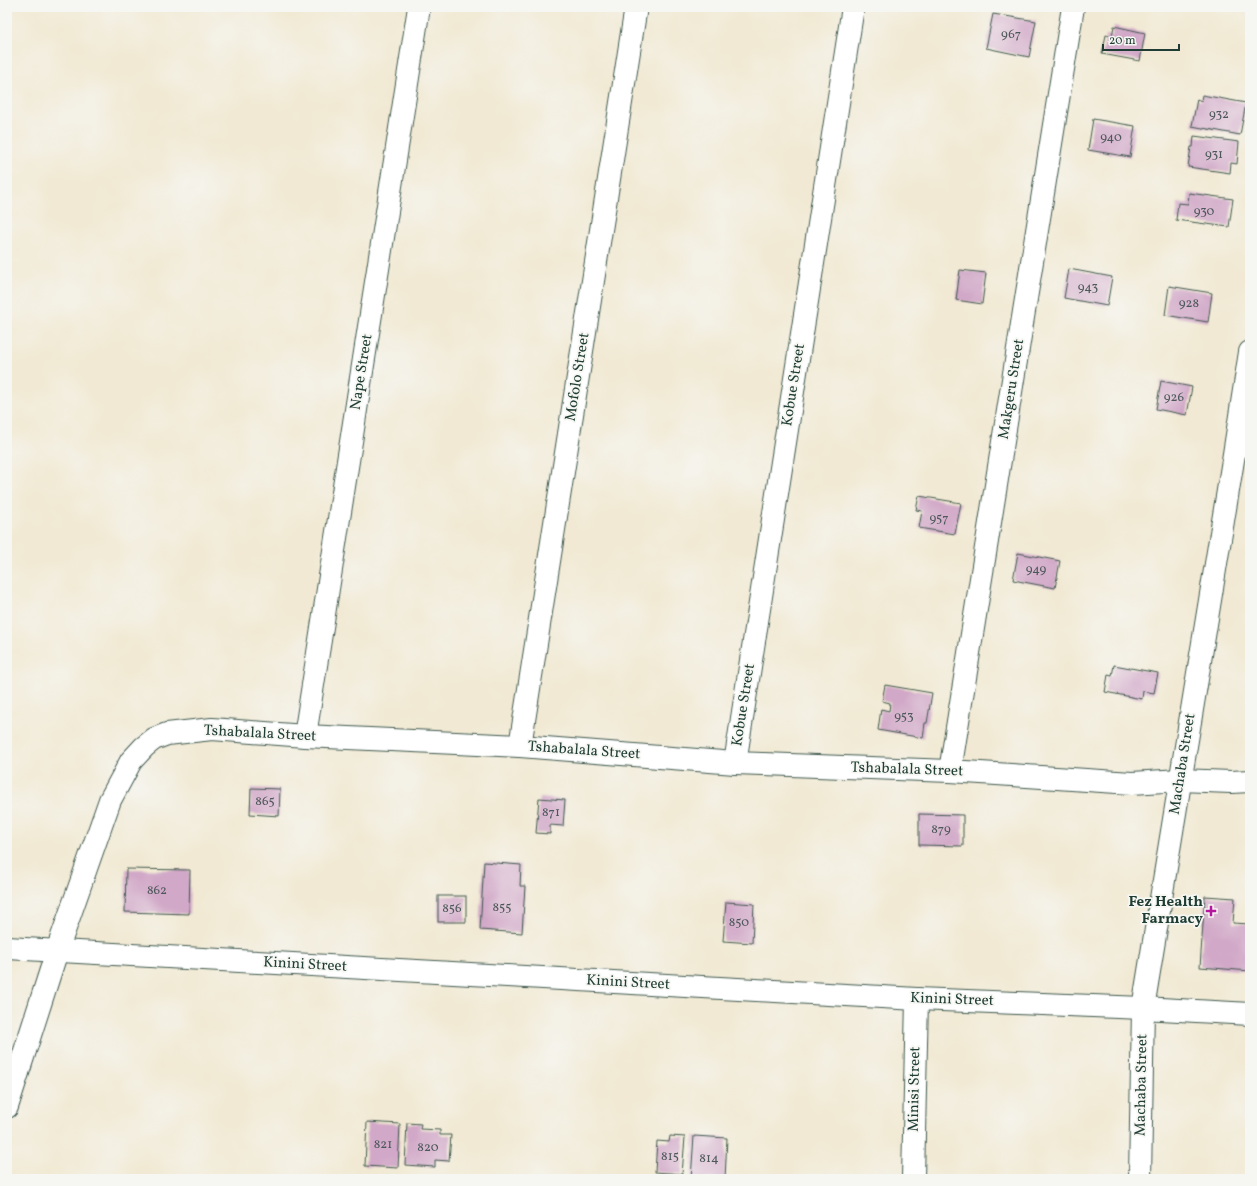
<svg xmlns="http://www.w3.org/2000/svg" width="1257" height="1186" font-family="Vollkorn,serif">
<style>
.building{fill:#d1a8c8}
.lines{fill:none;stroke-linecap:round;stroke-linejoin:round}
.minor-casing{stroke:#3e574c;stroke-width:24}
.tertiary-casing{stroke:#3e574c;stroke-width:24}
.minor{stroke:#fff;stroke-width:22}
.tertiary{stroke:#fff;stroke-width:22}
.poi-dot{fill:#b5179e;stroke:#f6f6f2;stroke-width:1.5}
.labels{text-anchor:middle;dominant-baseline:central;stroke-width:3.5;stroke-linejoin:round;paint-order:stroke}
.number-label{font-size:13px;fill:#4c5859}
.street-label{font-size:15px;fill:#1f3d34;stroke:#f6f6f2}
.poi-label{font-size:15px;font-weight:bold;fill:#1f3d34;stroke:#f6f6f2;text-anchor:end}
</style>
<rect width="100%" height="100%" fill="#f6f6f2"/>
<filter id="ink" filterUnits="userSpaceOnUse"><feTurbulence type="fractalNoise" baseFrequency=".025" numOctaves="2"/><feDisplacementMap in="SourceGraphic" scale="8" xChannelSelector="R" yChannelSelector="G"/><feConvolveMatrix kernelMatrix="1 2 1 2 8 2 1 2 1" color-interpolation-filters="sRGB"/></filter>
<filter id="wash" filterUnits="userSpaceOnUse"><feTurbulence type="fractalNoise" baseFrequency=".012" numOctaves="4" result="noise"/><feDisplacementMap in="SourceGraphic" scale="16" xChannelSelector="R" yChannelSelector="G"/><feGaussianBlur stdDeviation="0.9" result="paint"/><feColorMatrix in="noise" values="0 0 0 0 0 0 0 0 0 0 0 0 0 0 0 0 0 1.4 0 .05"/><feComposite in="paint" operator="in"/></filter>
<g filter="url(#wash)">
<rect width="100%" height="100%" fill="#f1e9d3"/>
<g id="blocks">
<g class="building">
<polygon points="993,14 1036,21 1029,57 986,48"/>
<polygon points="1114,26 1145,33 1140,61 1102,54 1106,35 1112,36"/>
<polygon points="1202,95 1246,103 1240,135 1192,126 1197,99 1201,101"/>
<polygon points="1093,119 1135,126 1130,157 1088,150"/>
<polygon points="1194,136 1239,142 1237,164 1231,163 1230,173 1188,167 1191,147 1193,147"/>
<polygon points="1189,193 1233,199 1229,227 1176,220 1178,203 1188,204"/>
<polygon points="1069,269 1112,277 1107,306 1064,298"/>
<polygon points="960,270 986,273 982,304 956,300"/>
<polygon points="1169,286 1212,293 1208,322 1165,315"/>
<polygon points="1161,381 1192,387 1187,415 1156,409"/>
<polygon points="919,496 961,503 955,534 919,528 922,511 916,510"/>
<polygon points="1018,553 1060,561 1055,588 1013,580"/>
<polygon points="1114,665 1158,673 1154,693 1143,691 1142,699 1105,692 1108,675 1112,676"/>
<polygon points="885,685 932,693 927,723 925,723 923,738 878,730 881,709 889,711 890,703 882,701"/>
<polygon points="251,788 280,789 279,816 250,814"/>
<polygon points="539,798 565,800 563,826 550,825 550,834 536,833"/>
<polygon points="919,814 963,815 963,846 919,845"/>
<polygon points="484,862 521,865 520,886 525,886 522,933 480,930"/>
<polygon points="126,869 190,870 189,914 125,912"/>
<rect x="438" y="896" width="28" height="26"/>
<polygon points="1205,896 1235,898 1233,923 1250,924 1250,971 1200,967"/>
<polygon points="726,902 754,904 752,943 723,941"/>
<polygon points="367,1122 400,1124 398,1168 365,1166"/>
<polygon points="407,1123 421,1124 420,1129 440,1130 440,1135 451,1135 449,1161 435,1160 435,1167 405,1165"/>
<polygon points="670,1136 685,1137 682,1174 655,1172 657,1141 669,1142"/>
<polygon points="694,1136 727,1138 725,1179 691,1179"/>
</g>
</g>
</g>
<g filter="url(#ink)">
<use href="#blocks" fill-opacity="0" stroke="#3e574c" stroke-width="1"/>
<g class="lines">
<g class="minor-casing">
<g id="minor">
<polyline points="305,736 419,7"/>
<polyline points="520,746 636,7"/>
<polyline points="735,763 853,7"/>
<polyline points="950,771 1073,7"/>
<polyline points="7,1107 57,951 110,800 131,761 144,747 154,739 167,734 212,729 305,736 520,746 735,763 950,771 1132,783 1180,780 1231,782 1250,781"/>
<polyline points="913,1179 917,999"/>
</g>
</g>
<g class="tertiary-casing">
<g id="tertiary">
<polyline points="7,948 917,999 1143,1008 1250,1014"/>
<polyline points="1140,1179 1143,1008 1234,454 1250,352"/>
</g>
</g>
<use href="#minor" class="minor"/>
<use href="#tertiary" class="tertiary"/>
</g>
</g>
<path class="poi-dot" d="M1209 905h4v4h4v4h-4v4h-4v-4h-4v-4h4z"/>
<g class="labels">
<g class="number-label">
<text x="1011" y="35">967</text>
<text x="1219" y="115">932</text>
<text x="1111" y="138">940</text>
<text x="1214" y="155">931</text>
<text x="1204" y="212">930</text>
<text x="1088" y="288">943</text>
<text x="1189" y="304">928</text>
<text x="1174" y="398">926</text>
<text x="939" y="519">957</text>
<text x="1036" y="570">949</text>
<text x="904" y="717">953</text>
<text x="265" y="802">865</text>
<text x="551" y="813">871</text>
<text x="941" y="830">879</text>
<text x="157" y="891">862</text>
<text x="502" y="908">855</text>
<text x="452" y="909">856</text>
<text x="739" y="923">850</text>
<text x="383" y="1145">821</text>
<text x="428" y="1148">820</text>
<text x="670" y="1157">815</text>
<text x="709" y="1159">814</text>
</g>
<g class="street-label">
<text transform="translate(362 372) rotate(-81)">Nape Street</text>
<text transform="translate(578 377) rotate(-81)">Mofolo Street</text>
<text transform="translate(794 385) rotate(-81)">Kobue Street</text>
<text transform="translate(1012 389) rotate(-81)">Makgeru Street</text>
<text transform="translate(744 705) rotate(-81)">Kobue Street</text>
<text transform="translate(260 734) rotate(3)">Tshabalala Street</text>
<text transform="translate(584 751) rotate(4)">Tshabalala Street</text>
<text transform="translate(1183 764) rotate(-81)">Machaba Street</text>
<text transform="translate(907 770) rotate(2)">Tshabalala Street</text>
<text transform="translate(305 965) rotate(3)">Kinini Street</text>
<text transform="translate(628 983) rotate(3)">Kinini Street</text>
<text transform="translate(952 1000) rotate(2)">Kinini Street</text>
<text transform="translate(1142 1085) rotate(-89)">Machaba Street</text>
<text transform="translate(915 1089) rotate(-89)">Minisi Street</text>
</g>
<g class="poi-label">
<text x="1203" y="902">Fez Health<tspan x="1203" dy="17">Farmacy</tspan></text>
</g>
</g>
<rect width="1257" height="1186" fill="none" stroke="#f6f6f2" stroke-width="24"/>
<path d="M1103 44v6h76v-6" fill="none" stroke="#1f3d34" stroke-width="2"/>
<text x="1109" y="44" font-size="12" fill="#1f3d34" stroke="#f6f6f2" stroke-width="3" paint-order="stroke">20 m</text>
</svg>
